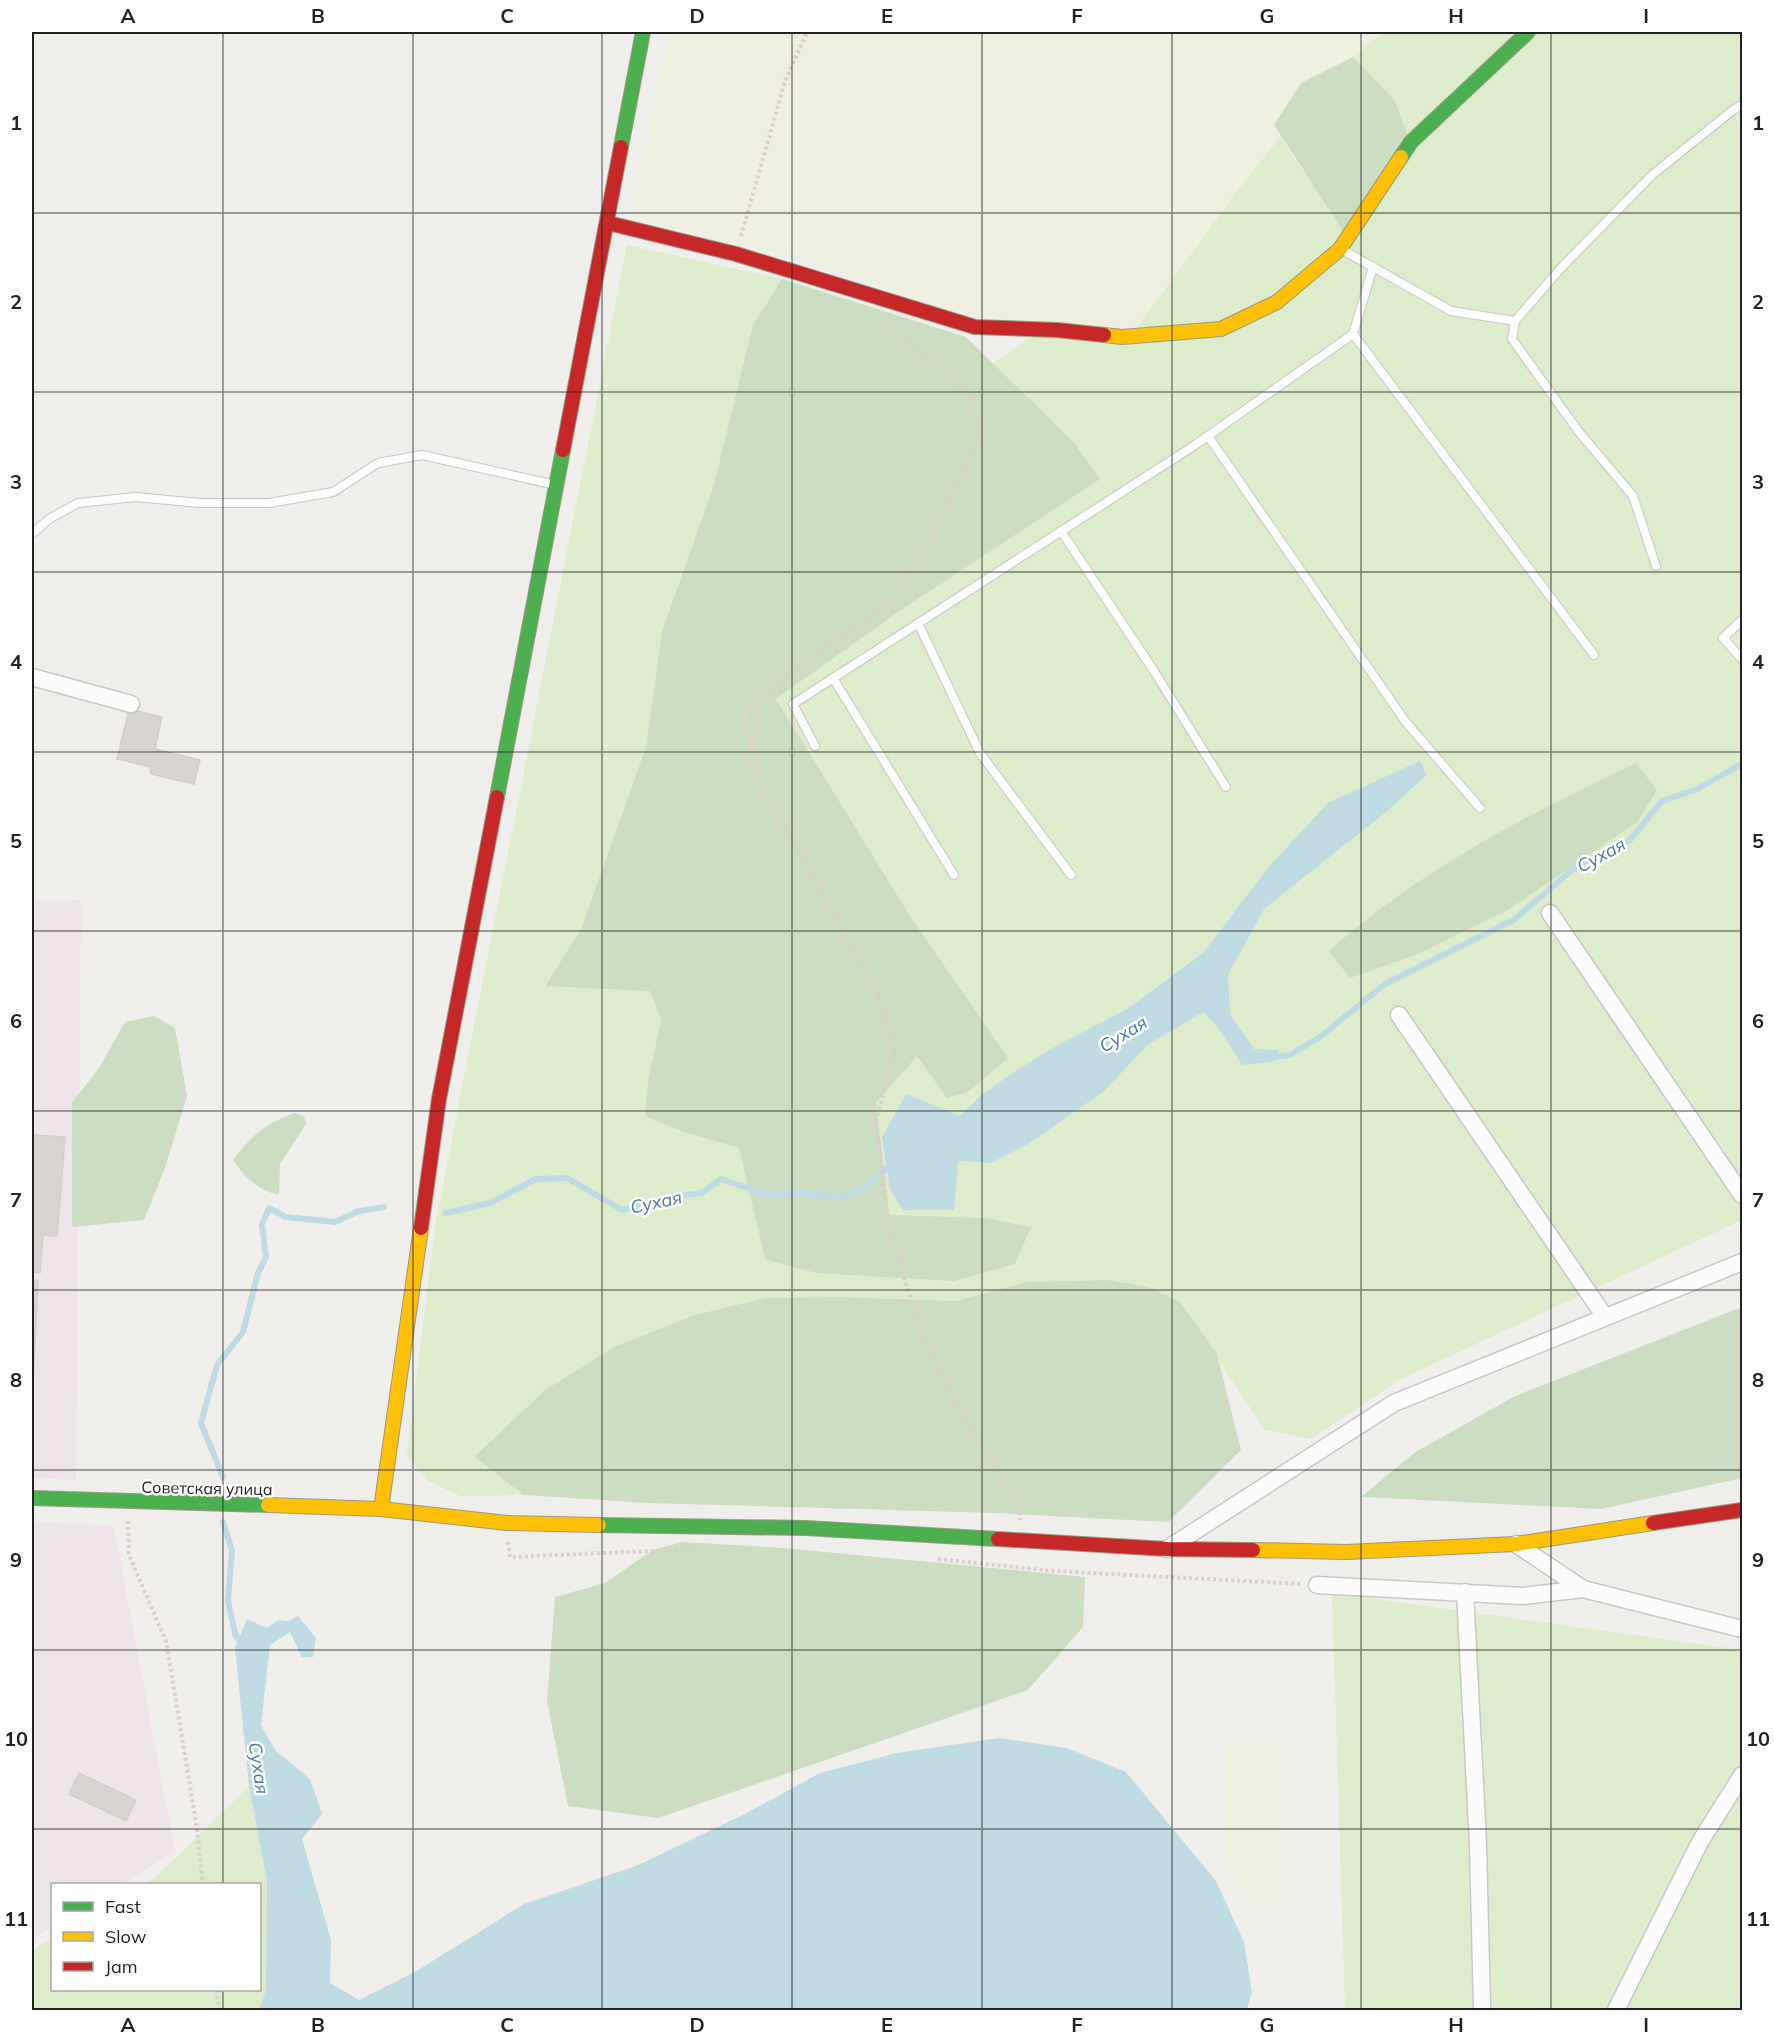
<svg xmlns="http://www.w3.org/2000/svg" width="1774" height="2042" font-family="Mulish,sans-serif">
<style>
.industrial{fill:#ede4e9}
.farmland{fill:#efefdf}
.grass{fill:#ddeccb;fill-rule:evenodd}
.forest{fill:#cbdec1}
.water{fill:#bfdbe3}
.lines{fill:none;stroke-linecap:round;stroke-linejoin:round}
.stream{stroke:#bfdbe3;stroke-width:6}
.building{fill:#d7d4d2;stroke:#d3d0cc;stroke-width:1.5}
.lane-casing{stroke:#c9c8c7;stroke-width:10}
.street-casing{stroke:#c9c8c7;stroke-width:19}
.fast-casing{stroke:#999a82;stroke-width:16}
.slow-casing{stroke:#999a82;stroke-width:16}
.jam-casing{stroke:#999a82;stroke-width:16}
.path{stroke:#dccecd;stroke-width:4;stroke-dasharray:3 3;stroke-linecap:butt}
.lane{stroke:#fdfcfc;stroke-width:8}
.street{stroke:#fdfcfc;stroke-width:16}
.fast{stroke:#4caf50;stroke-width:14}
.slow{stroke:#ffc107;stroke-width:14}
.jam{stroke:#c62828;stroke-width:14}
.grid{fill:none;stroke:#222;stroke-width:1.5;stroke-opacity:0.55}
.labels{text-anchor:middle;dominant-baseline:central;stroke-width:5;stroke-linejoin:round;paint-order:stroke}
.street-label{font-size:16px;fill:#222;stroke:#fff}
.water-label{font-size:18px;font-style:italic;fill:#4a7aab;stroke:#fff}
.neatline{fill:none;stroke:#222;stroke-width:2}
.grid-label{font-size:20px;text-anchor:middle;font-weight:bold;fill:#222}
</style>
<rect width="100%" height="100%" fill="#f0eeeb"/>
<g class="industrial">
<polygon points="81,900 76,1480 32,1478 32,901"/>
<polygon points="32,1521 114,1526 175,1852 121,1884 52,1884 52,1926 32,1939"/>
</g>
<g class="farmland">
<polygon points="669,32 1384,32 1353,57 1340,62 1274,125 1280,137 1239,189 1136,329 977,317 780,254 631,219"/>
<polygon points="1224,1742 1281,1742 1280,1906 1254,1906 1227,1864"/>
</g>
<g class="grass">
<path d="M1384,32H1742V1220L1399,1380L1311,1439L1265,1430L1180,1302L1149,1287L1107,1280L1026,1282L956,1301L840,1297L766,1298L614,1347L545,1390L474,1457L524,1495L460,1496L428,1481L407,1455L436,1220L627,245L782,279L753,325L713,488L662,631L646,747L581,929L545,985L650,990L661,1020L648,1081L684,1132L739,1148L765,1259L984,1218L889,1216L876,1104L917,1055L1007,1058L912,919L776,699L901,610L1074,443L992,364L1034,335L1124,345L1239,189L1280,137L1310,181L1395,101L1353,57ZM1420,762L1427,776L1385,813L1264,909L1228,975L1230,1014L1254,1049L1278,1050L1242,1065L1217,1026L1203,1012L1148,1045L1103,1092L1027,1145L991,1163L958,1161L890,1189L882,1137L906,1094L960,1116L980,1096L1011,1074L1054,1047L1127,1009L1203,953L1267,869Z"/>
<polygon points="1332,1593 1742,1650 1742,2010 1345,2010"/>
<polygon points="249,1786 267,1881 266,1990 259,2010 32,2010 32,1951 52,1938 52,1990 260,1990 260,1884 145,1884 154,1879"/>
</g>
<g class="forest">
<polygon points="1353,57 1395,101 1409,140 1343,231 1274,125 1301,83"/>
<polygon points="782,279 966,337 1074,443 1100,479 901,610 776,699 912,919 1008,1058 968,1092 947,1098 917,1056 876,1103 889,1215 984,1218 1031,1227 1015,1264 954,1281 816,1273 765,1259 739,1148 684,1132 645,1116 648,1081 661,1020 650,991 545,986 581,929 646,747 662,631 713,488 753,325"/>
<path d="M1636,763L1657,790L1637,822L1508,910L1418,954L1350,978L1329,951C1420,870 1527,815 1636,763Z"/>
<polygon points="154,1016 175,1028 187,1096 165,1168 144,1220 72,1227 72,1103 99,1068 125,1022"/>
<path d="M295,1113L304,1116L306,1124L280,1164L279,1195C258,1190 245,1178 233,1160C251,1135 267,1123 295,1113Z"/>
<polygon points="1107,1280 1149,1287 1180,1302 1217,1354 1241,1450 1168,1522 994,1513 648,1503 524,1495 474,1457 545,1390 614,1347 695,1315 766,1298 840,1297 956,1301 1026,1282"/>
<polygon points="1742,1307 1742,1478 1601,1509 1361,1497 1414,1453 1515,1396"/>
<polygon points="682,1542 784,1548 1085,1577 1083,1627 1028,1690 658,1818 568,1806 547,1701 555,1597 605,1583 653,1550"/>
</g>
<g class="water">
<polygon points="1420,761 1427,775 1385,813 1264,909 1228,975 1230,1014 1254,1049 1278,1050 1279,1058 1272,1062 1242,1065 1217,1026 1203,1012 1148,1045 1103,1092 1027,1145 991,1163 958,1161 954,1210 903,1210 890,1189 882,1137 906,1094 960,1116 980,1096 1011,1074 1054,1047 1127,1009 1203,953 1267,869 1328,803"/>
<polygon points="298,1616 316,1638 313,1657 302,1657 290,1632 270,1645 261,1725 275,1750 310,1779 322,1814 302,1839 331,1940 330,1983 359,2000 415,1972 524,1904 636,1866 745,1814 820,1773 897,1753 999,1738 1067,1748 1126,1772 1216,1881 1244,1942 1252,1992 1247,2010 259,2010 266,1990 267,1881 249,1786 235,1648 247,1619 267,1628 278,1620 289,1621"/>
</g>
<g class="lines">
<g class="stream">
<polyline points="1271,1057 1290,1055 1320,1037 1385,984 1515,919 1579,864 1629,841 1662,801 1697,789 1742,764"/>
<polyline points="446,1213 490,1203 536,1179 567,1178 622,1210 649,1205 669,1197 702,1193 721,1179 768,1195 797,1192 839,1198 860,1191 882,1171 893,1167"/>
<polyline points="223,1477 201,1423 217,1365 243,1332 258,1273 266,1257 262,1224 269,1208 286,1217 335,1222 359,1211 384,1207"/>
<polyline points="223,1522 232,1551 228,1600 235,1634 241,1643"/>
</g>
</g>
<g class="building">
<polygon points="129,709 162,717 155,749 200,760 194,784 151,774 150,767 117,759"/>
<polygon points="32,1135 65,1137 57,1236 43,1235 40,1273 32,1272"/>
<polygon points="32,1280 38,1281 32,1406"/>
<polygon points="79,1773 136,1800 126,1821 69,1794"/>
</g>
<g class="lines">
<g class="lane-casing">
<g id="lane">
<polyline points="1341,249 1451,311 1515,321 1561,268 1652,175 1733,110 1742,105"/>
<polyline points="1373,267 1353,334 1594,655"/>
<polyline points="1515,321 1512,339 1579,432 1633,496 1656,566"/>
<polyline points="1208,436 1405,721 1480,808"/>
<polyline points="1061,531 1154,671 1226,787"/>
<polyline points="32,534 49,519 78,503 136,497 199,503 269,503 333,492 378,463 422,455 556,485"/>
<polyline points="1742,620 1723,638 1742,659"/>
<polyline points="918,623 980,753 1071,875"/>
<polyline points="833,678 954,875"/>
<polyline points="815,746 793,704 1195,445 1353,334"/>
</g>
</g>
<g class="street-casing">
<g id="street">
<polyline points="32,677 131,704"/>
<polyline points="1550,913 1742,1195"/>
<polyline points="1399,1015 1605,1317"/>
<polyline points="1516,1544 1583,1589 1742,1629"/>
<polyline points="1167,1549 1394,1403 1742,1262"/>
<polyline points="1317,1585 1523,1596 1583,1589"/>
<polyline points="1465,1592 1478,1844 1482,2010"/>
<polyline points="1616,2010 1700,1842 1742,1775"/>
</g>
</g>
<g class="fast-casing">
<g id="fast">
<polyline points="621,147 643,32"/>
<polyline points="1401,157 1411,142 1528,32"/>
<polyline points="497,797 563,450"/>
<polyline points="32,1498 268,1505"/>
<polyline points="599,1525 805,1528 998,1539"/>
</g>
</g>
<g class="slow-casing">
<g id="slow">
<polyline points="1104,335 1122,337 1221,329 1277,302 1340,249 1401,157"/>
<polyline points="268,1505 381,1509 507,1523 599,1525"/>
<polyline points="381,1509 421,1228"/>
<polyline points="1253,1550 1346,1552 1516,1544 1653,1523"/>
</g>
</g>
<g class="jam-casing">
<g id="jam">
<polyline points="608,223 736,254 975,327 1057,330 1104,335"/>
<polyline points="563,450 621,147"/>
<polyline points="421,1228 439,1099 497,797"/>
<polyline points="1653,1523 1742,1510"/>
<polyline points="998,1539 1167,1549 1253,1550"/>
</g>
</g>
<g class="path">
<polyline points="741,236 785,81 807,32"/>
<polyline points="886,323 973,399 979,439 897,598 798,667 751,708 752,769 876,989 895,1051 876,1122 890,1232 921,1332 963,1417 1018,1500 1020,1520"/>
<polyline points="128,1521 129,1555 166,1641 196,1822 203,1884"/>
<polyline points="508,1542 510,1557 700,1549"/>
<polyline points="938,1559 1054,1571 1302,1584"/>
<polyline points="216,1990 220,2010"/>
</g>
<use href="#lane" class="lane"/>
<use href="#street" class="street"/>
<use href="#fast" class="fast"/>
<use href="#slow" class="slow"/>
<use href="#jam" class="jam"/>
</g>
<path class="grid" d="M223,32V1884M413,32V2010M602,32V2010M792,32V2010M982,32V2010M1172,32V2010M1361,32V2010M1551,32V2010M32,213H1742M32,392H1742M32,572H1742M32,752H1742M32,931H1742M32,1111H1742M32,1290H1742M32,1470H1742M32,1650H1742M32,1829H1742M223,1990V2010"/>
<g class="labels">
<g class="street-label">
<text transform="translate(207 1488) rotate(1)">Советская улица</text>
</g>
<g class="water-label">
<text transform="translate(1601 855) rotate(-29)">Сухая</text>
<text transform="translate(1123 1034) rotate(-32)">Сухая</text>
<text transform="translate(656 1202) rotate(-12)">Сухая</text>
<text transform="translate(259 1768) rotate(81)">Сухая</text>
</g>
</g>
<rect width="1774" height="2042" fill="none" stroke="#ffffff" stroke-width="66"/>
<rect x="51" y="1883" width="210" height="108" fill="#ffffff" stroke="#a7a7a7" stroke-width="1.5"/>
<rect x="63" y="1902" width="30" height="9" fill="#4caf50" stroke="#a7a7a7" stroke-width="1.5"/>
<text x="105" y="1913" font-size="18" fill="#222222">Fast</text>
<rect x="63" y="1932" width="30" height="9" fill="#ffc107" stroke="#a7a7a7" stroke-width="1.5"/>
<text x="105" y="1943" font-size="18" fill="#222222">Slow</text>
<rect x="63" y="1962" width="30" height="9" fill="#c62828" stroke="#a7a7a7" stroke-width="1.5"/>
<text x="105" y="1973" font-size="18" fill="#222222">Jam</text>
<rect x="33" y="33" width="1708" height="1976" class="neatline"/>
<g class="grid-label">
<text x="128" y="23">A</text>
<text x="318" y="23">B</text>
<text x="507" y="23">C</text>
<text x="697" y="23">D</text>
<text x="887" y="23">E</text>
<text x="1077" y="23">F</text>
<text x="1267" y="23">G</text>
<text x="1456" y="23">H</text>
<text x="1646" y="23">I</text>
<text x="16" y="130">1</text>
<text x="1758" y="130">1</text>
<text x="16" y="309">2</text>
<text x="1758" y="309">2</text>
<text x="16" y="489">3</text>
<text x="1758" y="489">3</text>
<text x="16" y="669">4</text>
<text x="1758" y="669">4</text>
<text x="16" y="848">5</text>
<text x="1758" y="848">5</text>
<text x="16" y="1028">6</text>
<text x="1758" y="1028">6</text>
<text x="16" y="1207">7</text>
<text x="1758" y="1207">7</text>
<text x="16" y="1387">8</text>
<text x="1758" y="1387">8</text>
<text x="16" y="1567">9</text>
<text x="1758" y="1567">9</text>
<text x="16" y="1746">10</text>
<text x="1758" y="1746">10</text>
<text x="16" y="1926">11</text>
<text x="1758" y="1926">11</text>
<text x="128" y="2032">A</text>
<text x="318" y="2032">B</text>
<text x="507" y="2032">C</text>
<text x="697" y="2032">D</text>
<text x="887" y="2032">E</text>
<text x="1077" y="2032">F</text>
<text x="1267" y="2032">G</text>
<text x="1456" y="2032">H</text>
<text x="1646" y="2032">I</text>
</g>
</svg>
